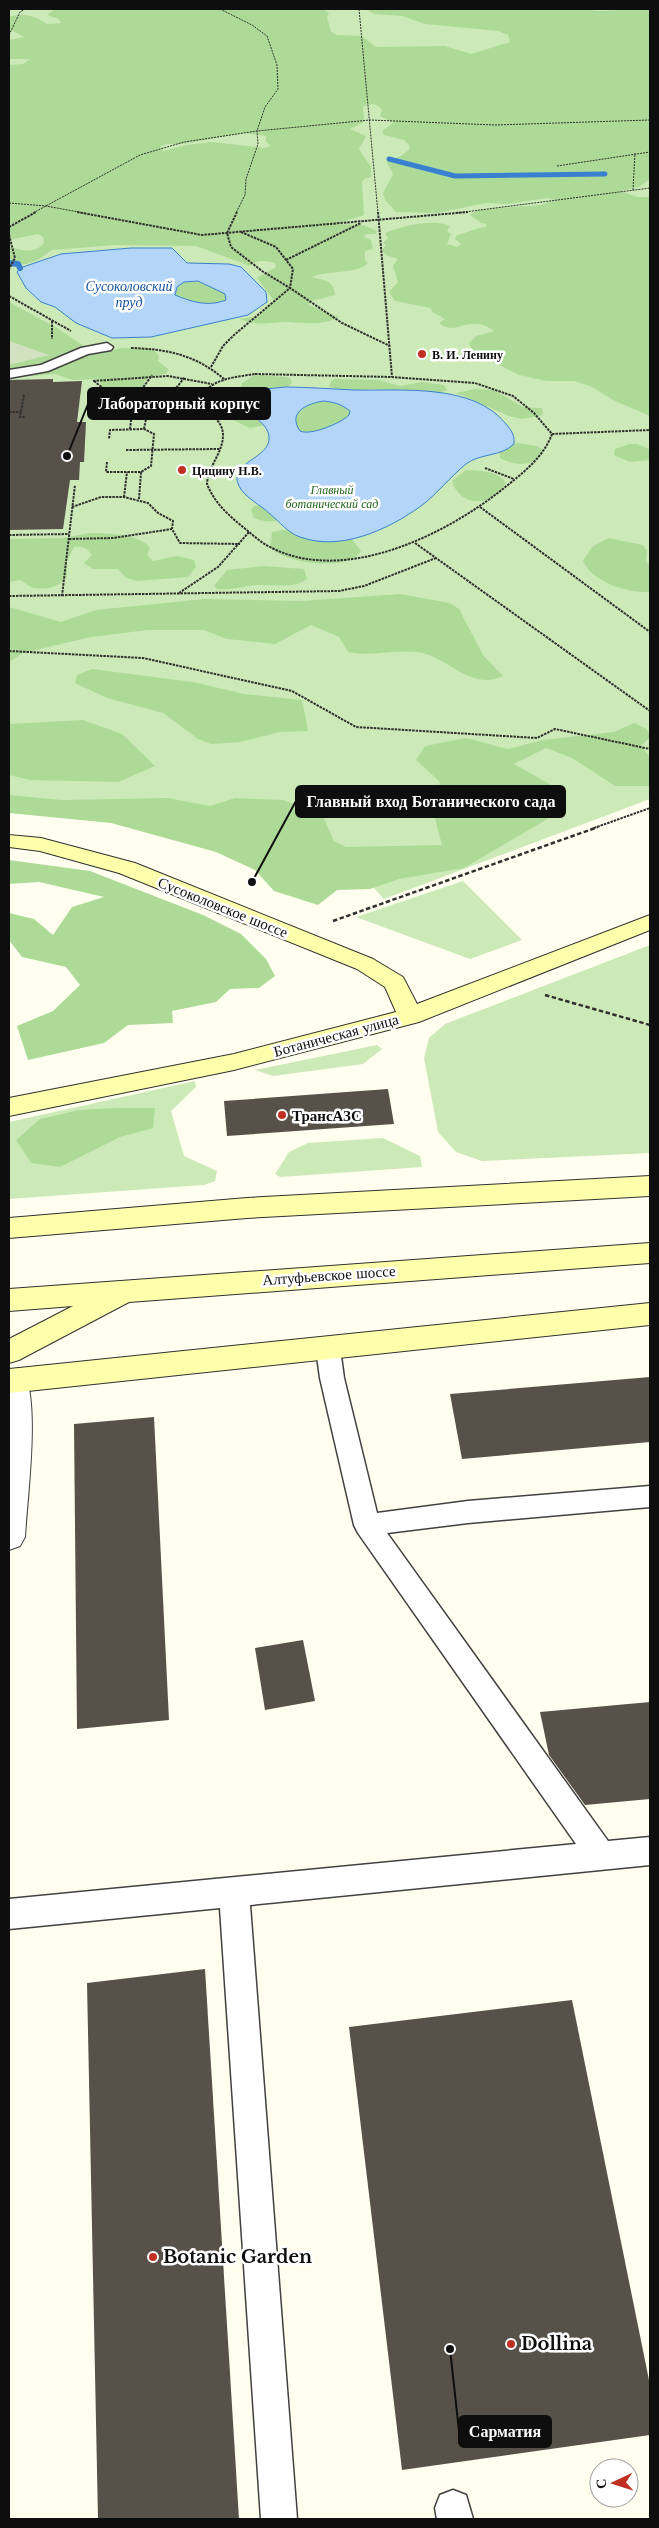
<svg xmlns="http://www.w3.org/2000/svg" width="659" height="2528" font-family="'Libre Baskerville',serif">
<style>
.green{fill:#cceab8}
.forest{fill:#addb97;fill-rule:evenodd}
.cemetery{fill:#d2e2c0}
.water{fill:#b3d5f7;stroke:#3981d0;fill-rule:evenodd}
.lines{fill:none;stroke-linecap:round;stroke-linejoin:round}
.stream-far1{stroke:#3981d0;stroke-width:5}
.stream{stroke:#3981d0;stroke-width:6}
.building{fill:#57514a}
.lane-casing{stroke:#414141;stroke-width:3}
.street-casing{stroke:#414141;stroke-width:2}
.secondary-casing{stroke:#303030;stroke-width:2}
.path-far2{stroke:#303030;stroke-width:1;stroke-dasharray:2 1;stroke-linecap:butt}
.path-far1{stroke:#303030;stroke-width:2;stroke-dasharray:2.5 1;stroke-linecap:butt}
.path{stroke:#303030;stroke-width:2.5;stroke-dasharray:4.5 2.5;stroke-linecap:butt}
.lane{fill:#fff;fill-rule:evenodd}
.street{fill:#fff;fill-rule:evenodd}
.secondary{fill:#feffaa;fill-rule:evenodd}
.poi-dot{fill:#c12f23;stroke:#fff;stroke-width:2}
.labels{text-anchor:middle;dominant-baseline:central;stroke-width:5;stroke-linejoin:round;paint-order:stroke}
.far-poi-label{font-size:12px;font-weight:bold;fill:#0e0e0e;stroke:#fff;text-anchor:start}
.far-park-label{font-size:12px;font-style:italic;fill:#23671d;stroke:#fff}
.far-water-label{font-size:14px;font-style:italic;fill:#1553a3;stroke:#fff}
.street-label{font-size:15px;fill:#0e0e0e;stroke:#fff}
.poi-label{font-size:15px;font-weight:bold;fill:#0e0e0e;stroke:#fff;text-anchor:start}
.near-poi-label{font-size:18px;font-weight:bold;fill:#0e0e0e;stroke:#fff;text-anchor:start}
.leader{fill:none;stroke:#0e0e0e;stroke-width:2}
.callout-dot{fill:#0e0e0e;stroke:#fff;stroke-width:2}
.callout{fill:#0e0e0e;stroke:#0e0e0e;stroke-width:2}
.callout-label{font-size:16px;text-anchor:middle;font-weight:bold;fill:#fff}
</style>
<rect width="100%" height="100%" fill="#fffeef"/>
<g class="green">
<polygon points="9,9 650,9 650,799 384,899 304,812 9,809"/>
<polygon points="463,881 522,940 470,959 356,917"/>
<polygon points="650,945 650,1153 482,1161 456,1152 438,1132 424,1058 429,1038 445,1024"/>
<polygon points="377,1045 382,1049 363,1064 273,1076 255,1070"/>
<polygon points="195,1081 196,1087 171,1111 184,1156 217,1171 215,1181 204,1185 9,1199 9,1122"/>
<polygon points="383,1138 420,1156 422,1167 280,1177 275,1174 289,1152 308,1143"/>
</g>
<g class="forest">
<path d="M55,9H324L329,13L327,17L331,32L337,35L362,36L376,47L445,46L471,54L510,42L508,35L498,31L425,24L402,16L374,14L366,9H578L598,11L650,9V179L639,187L620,191L638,197H650V416L615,401L590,386L574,381H547L519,375L473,352L469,343L476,336L494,331C468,312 457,338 439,323L445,319L432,312L431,308L395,301L389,292L398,282L393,266L398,259L386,255L382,250L386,245L383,243L388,238L385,233C402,226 432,218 450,226L447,231L451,234L447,244L457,247L461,244L455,239L457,235C467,233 473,229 485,227L487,224L481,223L470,215L477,210L541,205L555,200L547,198L508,204L486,203L437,213L396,212L385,200L383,193L393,174L386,161L401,156L410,149L409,145L404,140L384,135L382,131L393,123L380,116L382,110C378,103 369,103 363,107L364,122L350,129L366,136L359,149L371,167V177L364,179L362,182L364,215L336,224L363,225L377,231L376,234H366L364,237L371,240L373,249L365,251V260L368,263C360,274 327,270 312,277C325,281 333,279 335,295L311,301L308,305L339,317C322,326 307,323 289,322C269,322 261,327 239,319L258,316L274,301L257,278L276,267L275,263C266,261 256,259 250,266L196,246L115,245L52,250L39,259L27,264L9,265V247C20,250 37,255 44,242L43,237L38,234L9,240V65L23,64L30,59H9V40L24,37L9,29V17C23,12 35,16 47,24L61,23L59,19L47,15ZM244,133L266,136V142L271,146L264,148L212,142L187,145L163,151L160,147L167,144H183Z"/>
<path d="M198,281L225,294L226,300C208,307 192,302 175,295L177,287L184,282Z"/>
<path d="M9,302L57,328L90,350L100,353L121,348L153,349L159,356L158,361L168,369L167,373L148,378L144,382L146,387C135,398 114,395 102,387L99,379L73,380L55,374L9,378Z"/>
<path d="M255,375L286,377L290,378L292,383C279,395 255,397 241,387L242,383Z"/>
<polygon points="335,379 379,380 400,386 421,382 444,385 447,390 439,393 375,389 345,391 329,387 331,381"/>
<polygon points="475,389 494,390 523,407 542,408 543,415 522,419 509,416 456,393"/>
<path d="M323,401C334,402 341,404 350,411L349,415C339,426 314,436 300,431C287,412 306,405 323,401Z"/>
<polygon points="255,408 275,423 250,428 227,417 233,410"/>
<path d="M518,443L537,446L543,450C536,468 515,466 500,458L499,447Z"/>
<polygon points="629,444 637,444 649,449 650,460 630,462 614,455 615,449"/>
<path d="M466,470C481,471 497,470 506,483C503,487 500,492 496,495C479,508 457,500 452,481Z"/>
<path d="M271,504L286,516C275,523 266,523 254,518L251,510L254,506Z"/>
<path d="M283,530L347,533L361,551C350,572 284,564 270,547L272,532Z"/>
<path d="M91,533C107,533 140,534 150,548L147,555L153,561L177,556L194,560L196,567L188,577L137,581L126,578L118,569H93L84,563L92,555C87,548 82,545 74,547L67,561V577C60,587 46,590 34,588C29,587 25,582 20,580L9,582V539L61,538Z"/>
<path d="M608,538L643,545L647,551L646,562L650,566V592C628,593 593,583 583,561L592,547Z"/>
<path d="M264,566L304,569L307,579C292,591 267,582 249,586C237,588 229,590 217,589L214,586L227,570Z"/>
<path d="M400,594L450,603L459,609L483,655L503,676C475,690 453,664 429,655C406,646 373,658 348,652L339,637L311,625L275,644L227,639L204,630H148L91,637L23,653L9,662V607L61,622L96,610L204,599L302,601Z"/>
<polygon points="92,669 193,682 244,694 302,700 308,731 280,732 240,742 211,744 198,739 163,713 107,698 75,683 77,675"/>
<polygon points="83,720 122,734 155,766 118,782 30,780 9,775 9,724"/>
<polygon points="634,723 647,729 650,737 641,746 650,757 650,786 615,786 572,758 546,748 514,764 562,791 551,817 464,868 399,879 370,889 337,890 318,905 274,891 255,870 216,852 111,823 9,813 9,795 62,800 168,798 210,806 235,798 283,800 322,814 334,841 346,847 442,845 432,807 440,782 416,760 425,746 466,738 508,749 543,740 614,732"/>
<polygon points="9,860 90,871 203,915 241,934 266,959 275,976 259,988 230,989 216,1002 172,1011 173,1023 128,1025 104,1043 28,1060 17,1026 53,1011 80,985 66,967 22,957 9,940 9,913 34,919 53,935 72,907 104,897 39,882 9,884"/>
<polygon points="113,1108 155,1108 153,1128 120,1137 60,1167 31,1163 16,1140 40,1119 80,1110"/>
</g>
<polygon class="cemetery" points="9,341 49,355 9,365"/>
<g class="water">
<path d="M131,248H172L187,263L229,264L241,267L266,292L267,302L248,315L151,337L112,338L76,323L55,307L41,302L26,288L17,272L20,268L61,254ZM198,281L225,294L226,300C208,307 192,302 175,295L177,287L184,282Z"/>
<path d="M285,387C308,387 331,389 354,390C402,391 473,383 506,424C511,430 515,435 514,444C501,457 480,453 466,464C450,477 437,494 421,506C389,529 341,552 300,537C288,533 280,522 270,514C261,505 245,498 239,486C227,462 271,459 269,437C268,420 242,415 245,396L256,390ZM323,401C334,402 341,404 350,411L349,415C341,423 311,436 300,431C287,412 307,404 323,401Z"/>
</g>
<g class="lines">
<polyline class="stream-far1" points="389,159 455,176 605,174"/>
<polyline class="stream" points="9,263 18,264 20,268"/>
</g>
<g class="building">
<polygon points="53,379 53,382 82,381 77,422 86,422 84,462 80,462 79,480 70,480 63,529 9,530 9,380"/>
<polygon points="388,1089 394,1124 227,1136 224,1101"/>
<polygon points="650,1377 650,1442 462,1459 450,1394"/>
<polygon points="154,1417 169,1720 77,1729 74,1424"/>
<polygon points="303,1640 315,1701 265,1710 255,1648"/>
<polygon points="650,1702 650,1799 585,1805 549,1755 540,1712"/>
<polygon points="205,1969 239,2519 98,2519 87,1983"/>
<polygon points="572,2000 650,2385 650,2435 402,2470 349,2027"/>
</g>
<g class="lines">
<g class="lane-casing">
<g id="lane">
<polygon points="107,343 113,347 111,350 88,354 48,371 9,378 9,370 41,365 81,348"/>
<polygon points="328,1340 336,1342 340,1349 344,1378 377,1513 468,1501 650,1486 650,1507 468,1523 387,1533 608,1841 650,1837 650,1865 250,1905 297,2519 261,2519 220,1908 9,1929 9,1899 576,1844 358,1533 354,1525 320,1378 316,1349 320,1342"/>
<polygon points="453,2490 466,2495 473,2519 437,2519 435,2508 440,2495"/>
</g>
</g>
<g class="street-casing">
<path id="street" d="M14,1369L24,1373C40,1403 27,1500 25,1537L20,1546L9,1550V1371Z"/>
</g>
<g class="secondary-casing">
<g id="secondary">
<polygon points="9,835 41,838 135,863 373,959 403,977 417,1004 650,915 650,930 419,1022 234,1070 9,1116 9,1098 234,1054 396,1012 385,987 357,969 119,873 40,851 9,847"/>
<polygon points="650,1176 650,1196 247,1218 9,1238 9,1218 247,1198"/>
<polygon points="650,1243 650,1263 129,1302 19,1360 9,1363 9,1339 73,1306 9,1311 9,1289"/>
<polygon points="650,1303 650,1325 9,1393 9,1369"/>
</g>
</g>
<g class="path-far2">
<polyline points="220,9 252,25 267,36 277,65 278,89 265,107 257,131 258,144 246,179 245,195 236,213"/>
<polyline points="359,9 378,213"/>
<polyline points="9,35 20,12 25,9"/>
<polyline points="557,166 650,152"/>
<polyline points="633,190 635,153"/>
<polyline points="9,203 46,206 84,213"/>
<polyline points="33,213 140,155 184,142 257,131 370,120 495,125 650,120"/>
<polyline points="457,213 650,188"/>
</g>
<g class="path-far1">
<polyline points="77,212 202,235 468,212"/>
<polyline points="378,212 392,377"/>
<polyline points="9,227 36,212"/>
<polyline points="241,232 276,247 293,269 290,288 342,323 390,346"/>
<polyline points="9,235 15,258 9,269"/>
<polyline points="286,260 361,223"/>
<polyline points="9,296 71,331"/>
<polyline points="52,321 52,339"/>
<path d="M131,348C167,349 196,355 224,379"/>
<polyline points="211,367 223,346 234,335 290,288 262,271 231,247 227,233 237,212"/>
<path d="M255,374L392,377L475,383L513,396L534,413L552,434C543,459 519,476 499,492C442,536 346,583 274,549C262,544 253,535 243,527C228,515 214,502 207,484C208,466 223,453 223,435C223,418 203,412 203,394C214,378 237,377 255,374Z"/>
<polyline points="93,381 168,376 212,384"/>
<polyline points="94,381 109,393 153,403"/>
<polyline points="24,395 20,417 25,417"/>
<polyline points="9,412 21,412"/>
<polyline points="130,429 132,412 141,400 142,389 152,375"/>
<polyline points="144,429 148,409 172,393 185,377"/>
<polyline points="552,434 650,430"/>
<polyline points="126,450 220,449"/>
<polyline points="107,462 106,472 141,472 151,466 154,434 144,429 110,430 109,439"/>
<polyline points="485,468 514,479"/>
<polyline points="9,473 9,483"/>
<polyline points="124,497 127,472"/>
<polyline points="139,499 141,472"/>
<polyline points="72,507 101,497 124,497 148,503 158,513 173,521 172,529"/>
<polyline points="480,507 650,632"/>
<polyline points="9,535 69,534"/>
<polyline points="69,539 113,538 172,529 180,543 240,544"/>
<polyline points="415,543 650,711"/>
<polyline points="179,593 218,567 249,532"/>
<polyline points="9,596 339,591 364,586 436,558"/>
<polyline points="62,596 75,485"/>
<polyline points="9,651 143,658 292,691 356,727 537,738 555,729 650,749"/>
<polyline points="594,828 650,808"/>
</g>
<g class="path">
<polyline points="333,921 598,827"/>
<polyline points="545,995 650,1025"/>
</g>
<use href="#lane" class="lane"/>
<use href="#street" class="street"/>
<use href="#secondary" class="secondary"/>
</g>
<g class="poi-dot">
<circle cx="422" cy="354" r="5"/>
<circle cx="182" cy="470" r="5"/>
<circle cx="282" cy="1115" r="5"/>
<circle cx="153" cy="2257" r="5"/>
<circle cx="511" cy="2344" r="5"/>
</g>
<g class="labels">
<g class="far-poi-label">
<text x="432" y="354">В. И. Ленину</text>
<text x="192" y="470">Цицину Н.В.</text>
</g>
<g class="far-park-label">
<text x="332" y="489">Главный<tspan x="332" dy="14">ботанический сад</tspan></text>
</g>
<g class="far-water-label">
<text x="129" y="286">Сусоколовский<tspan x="129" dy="16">пруд</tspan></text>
</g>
<g class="street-label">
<text transform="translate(223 907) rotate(22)">Сусоколовское шоссе</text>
<text transform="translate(336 1035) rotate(-15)">Ботаническая улица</text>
<text transform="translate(329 1275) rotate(-4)">Алтуфьевское шоссе</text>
</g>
<g class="poi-label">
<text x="292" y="1115">ТрансАЗС</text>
</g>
<g class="near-poi-label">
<text x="163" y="2257">Botanic Garden</text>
<text x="521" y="2344">Dollina</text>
</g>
</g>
<path class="leader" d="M67 456L88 404M252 882L296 801M450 2349L459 2431"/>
<g class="callout-dot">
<circle cx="67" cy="456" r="5"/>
<circle cx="252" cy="882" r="5"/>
<circle cx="450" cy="2349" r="5"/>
</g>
<g class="callout">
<rect x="88" y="388" width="182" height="31" rx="5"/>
<rect x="296" y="786" width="269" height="31" rx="5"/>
<rect x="459" y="2416" width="92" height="31" rx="5"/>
</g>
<g class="callout-label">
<text x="179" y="409">Лабораторный корпус</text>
<text x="431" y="807">Главный вход Ботанического сада</text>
<text x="505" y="2437">Сарматия</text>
</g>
<rect width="659" height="2528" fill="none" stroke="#0e0e0e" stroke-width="20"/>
<g transform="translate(614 2483) rotate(266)"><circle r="24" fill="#ffffff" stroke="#9f9f9f"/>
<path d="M0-4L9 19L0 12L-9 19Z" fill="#c12f23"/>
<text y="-8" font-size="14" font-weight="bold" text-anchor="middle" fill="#0e0e0e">С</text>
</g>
</svg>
